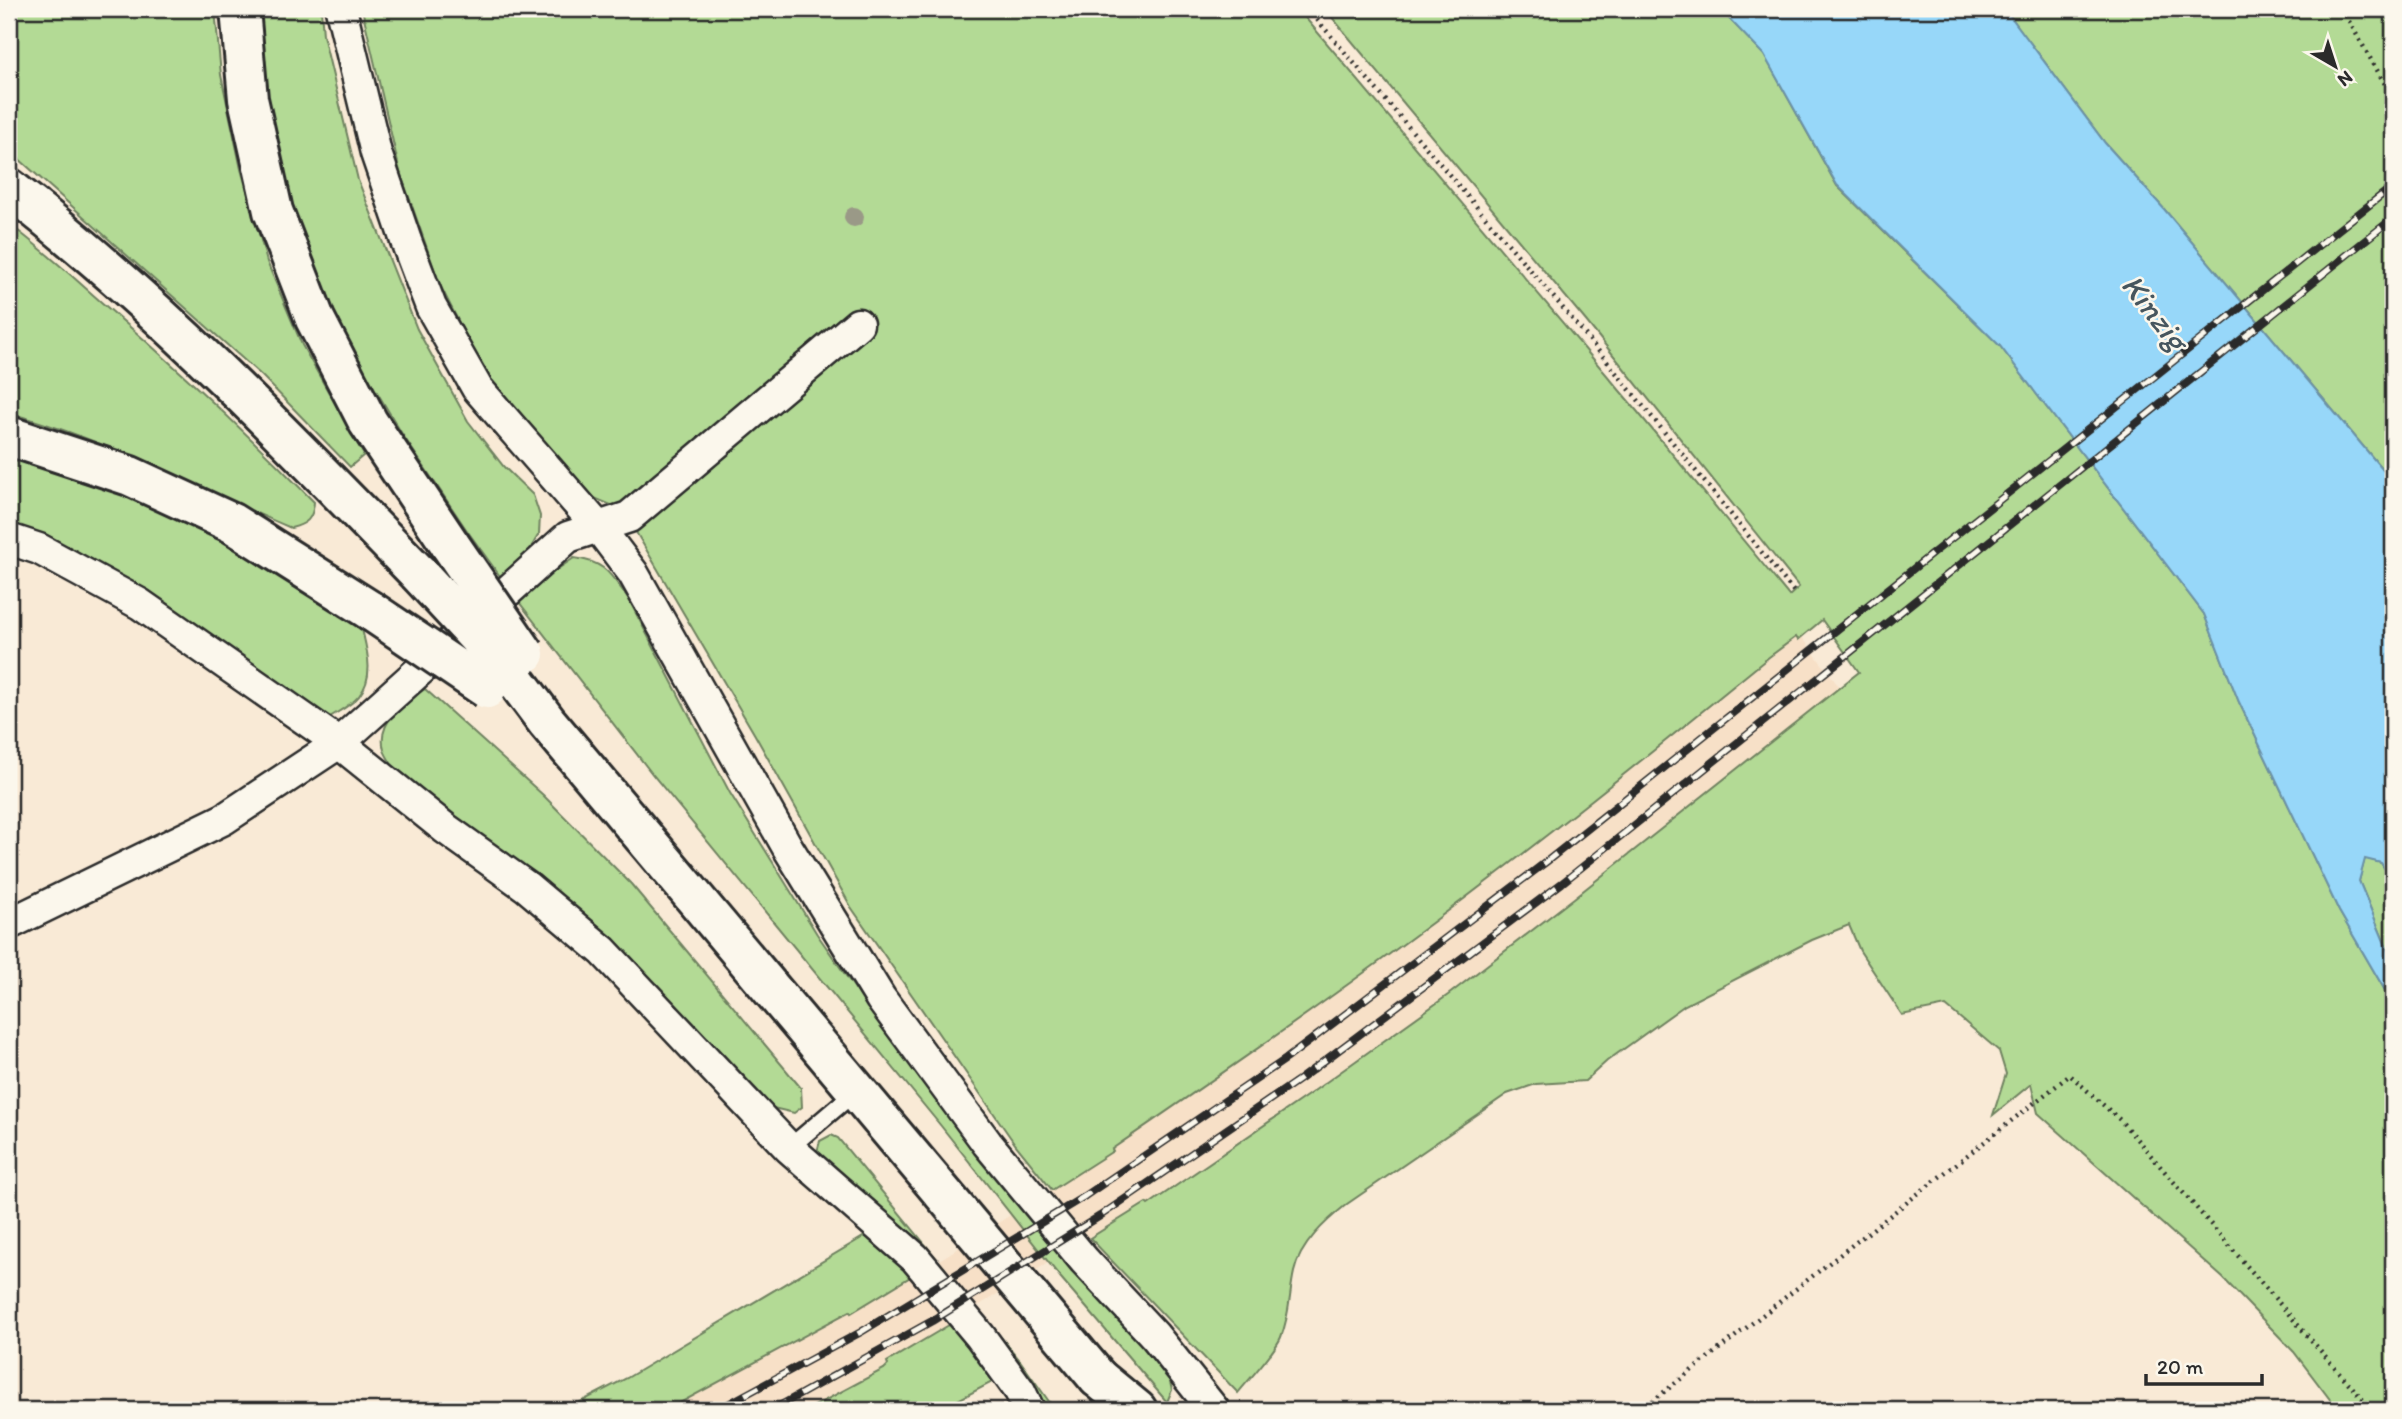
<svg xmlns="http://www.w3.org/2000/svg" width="2402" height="1419" font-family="Itim,sans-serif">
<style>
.built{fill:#f7e0c7}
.green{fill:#b3da95;stroke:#6f8260;stroke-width:2}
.water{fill:#97d7f9;stroke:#6c92a7;stroke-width:2}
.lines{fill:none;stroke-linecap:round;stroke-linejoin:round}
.service-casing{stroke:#2b2b2b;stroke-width:21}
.minor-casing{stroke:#2b2b2b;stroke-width:35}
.primary-casing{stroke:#2b2b2b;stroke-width:44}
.trunk-casing{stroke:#2b2b2b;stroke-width:44}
.path{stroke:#2b2b2b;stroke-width:4.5;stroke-dasharray:2 5;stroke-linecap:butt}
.service{stroke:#fbf7ec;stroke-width:16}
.minor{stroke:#fbf7ec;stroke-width:30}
.primary{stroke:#fbf7ec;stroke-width:38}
.trunk{stroke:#fbf7ec;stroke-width:38}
.rail-casing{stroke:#2b2b2b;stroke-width:8}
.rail{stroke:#fbf7ec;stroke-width:5;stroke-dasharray:16;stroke-linecap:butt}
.trunk-bridge-casing{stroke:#2b2b2b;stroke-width:44;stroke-linecap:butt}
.trunk-bridge{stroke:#fbf7ec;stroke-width:38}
.tree{fill:#9a9987}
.labels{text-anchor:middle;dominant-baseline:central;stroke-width:5;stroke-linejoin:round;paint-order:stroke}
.water-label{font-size:32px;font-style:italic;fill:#46565e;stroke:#fbf7ec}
</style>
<rect width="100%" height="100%" fill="#f9ead6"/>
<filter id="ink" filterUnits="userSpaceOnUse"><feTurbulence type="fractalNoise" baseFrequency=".0143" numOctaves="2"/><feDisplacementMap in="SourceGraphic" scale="14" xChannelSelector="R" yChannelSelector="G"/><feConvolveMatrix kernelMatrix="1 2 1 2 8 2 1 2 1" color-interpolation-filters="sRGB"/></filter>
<g filter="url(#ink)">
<polygon class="built" points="1796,637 1798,639 1802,637 1840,688 1574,898 1448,995 1311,1093 1148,1205 1145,1203 887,1362 888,1365 884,1368 807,1410 667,1410 850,1311 852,1312 906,1281 1112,1151 1111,1149 1272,1039 1408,941 1533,846"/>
<g class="green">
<polygon points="9,9 215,9 221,75 241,169 267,262 302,345 364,455 350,467 262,376 9,150"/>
<polygon points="258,9 321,9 323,35 358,180 417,329 468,421 504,467 533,495 540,516 539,534 527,554 502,579 468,532 402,434 344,337 300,233 268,110"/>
<path d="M362,9H1298L1632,405L1789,596L1799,587L1586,321L1325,9H1720L1764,55L1837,186L2000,346L2204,614L2239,702L2339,911L2393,1004V1410H2338L2294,1352L2223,1278L2038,1113L2031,1084L1993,1115L2006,1074L1999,1051L1946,1006L1902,1015L1860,951L1849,925L1812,940L1685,1005L1607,1061L1585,1081L1536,1084L1507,1094L1347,1204C1326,1221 1300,1244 1294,1272C1289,1294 1290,1315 1281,1337C1275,1352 1249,1379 1238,1393L1090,1238L1146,1203L1148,1205L1311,1093L1448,995L1574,898L1859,672L1822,620L1798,640L1796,637L1769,657C1650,754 1530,851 1406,942C1310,1013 1211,1081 1112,1149L1113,1151L1052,1190L1015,1144L851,907L755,735L623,510L592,497L483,370L440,285L400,172Z"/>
<polygon points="2005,9 2393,9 2393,482 2164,209 2105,143"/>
<path d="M9,224C43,249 75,279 107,307C179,369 248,434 314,502C313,519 307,524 291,528C201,490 103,438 9,413Z"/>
<path d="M9,457L117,489L216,536L361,625C366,648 376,675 359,696C352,705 337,712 327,719L9,536Z"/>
<path d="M574,558C606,562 610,574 628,598L730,793L817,934L881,1026L1003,1184L1166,1367L1172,1390L1167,1402L1061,1278L941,1126L653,775L519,602L546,577Z"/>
<path d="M425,689L543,795L631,884L801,1088L802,1107L794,1113L773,1108L746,1088L395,770C392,764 386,756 384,750C376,721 405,702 425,689Z"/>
<polygon points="2365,858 2381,863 2393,881 2393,963 2359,881"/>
<polygon points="831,1135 838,1138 1019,1359 1055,1410 1036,1410 825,1162 817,1152 820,1141"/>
<polygon points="870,1233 915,1274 851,1313 850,1311 667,1410 565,1410 627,1378"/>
<polygon points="959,1319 1000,1378 939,1410 807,1410 884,1369 888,1365 887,1362"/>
</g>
<polygon class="water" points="1720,9 2005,9 2105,143 2164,209 2393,482 2393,881 2381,863 2365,859 2359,881 2393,963 2393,1004 2339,911 2239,702 2204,614 2000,346 1837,185 1764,55"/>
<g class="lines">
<g class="service-casing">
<polyline id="service" points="789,1148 856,1091"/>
</g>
<g class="minor-casing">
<g id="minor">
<polyline points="341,9 376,153 406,241 431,307 477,388 599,528 633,573 788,848 881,999 987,1143 1084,1260 1155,1336 1214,1410"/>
<polyline points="9,539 39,549 140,604 339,743 446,829 527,887 603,951 789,1148 915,1258 980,1336 1020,1391 1029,1410"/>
<polyline points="9,924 224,819 339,743 568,537 629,517 858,324"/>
</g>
</g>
<g class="primary-casing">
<polyline id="primary" points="1098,1378 1137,1410"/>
</g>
<g class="trunk-casing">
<g id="trunk">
<polyline points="240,9 248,99 273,211 315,319 368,422 451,546"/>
<path d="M9,188C157,303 288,439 418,573"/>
<polyline points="9,436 130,476 232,523 371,611"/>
<polyline points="508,670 547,722 1098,1378"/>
</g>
</g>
<g class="path">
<polyline points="1308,9 1579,327 1794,592"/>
<polyline points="2342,9 2393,98"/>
<polyline points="1641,1410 2070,1075 2120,1120 2372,1410"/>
</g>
<use href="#service" class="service"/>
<use href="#minor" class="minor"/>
<use href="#primary" class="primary"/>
<use href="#trunk" class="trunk"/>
<g class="rail-casing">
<g id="rail">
<polyline points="717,1410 861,1332 1085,1196 1286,1059 1546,862 2393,186"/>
<polyline points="772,1410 932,1321 1100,1216 1300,1079 1562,883 2393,218"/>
</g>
</g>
<use href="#rail" class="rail"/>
<g class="trunk-bridge-casing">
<g id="trunk-bridge">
<polyline points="451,546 525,654"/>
<polyline points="418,573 508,670"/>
<polyline points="371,611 487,689"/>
</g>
</g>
<use href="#trunk-bridge" class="trunk-bridge"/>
</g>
<circle class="tree" cx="854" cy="217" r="10"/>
</g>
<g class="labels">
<g class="water-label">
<text transform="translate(2155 312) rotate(52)">Kinzig</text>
</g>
</g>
<rect width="2402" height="1419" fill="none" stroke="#fbf7ec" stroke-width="35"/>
<rect x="18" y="18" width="2367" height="1384" fill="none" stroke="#2b2b2b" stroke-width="2.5" filter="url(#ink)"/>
<g transform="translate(2335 66) rotate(141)" stroke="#fbf7ec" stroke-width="5" paint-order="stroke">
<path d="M0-5L12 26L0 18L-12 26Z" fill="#2b2b2b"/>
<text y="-10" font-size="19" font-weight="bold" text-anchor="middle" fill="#2b2b2b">N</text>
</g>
<path d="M2146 1374v10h116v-10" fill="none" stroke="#2b2b2b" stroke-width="3.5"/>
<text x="2157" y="1374" font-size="21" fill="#2b2b2b" stroke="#fbf7ec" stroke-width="5" paint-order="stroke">20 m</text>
</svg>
